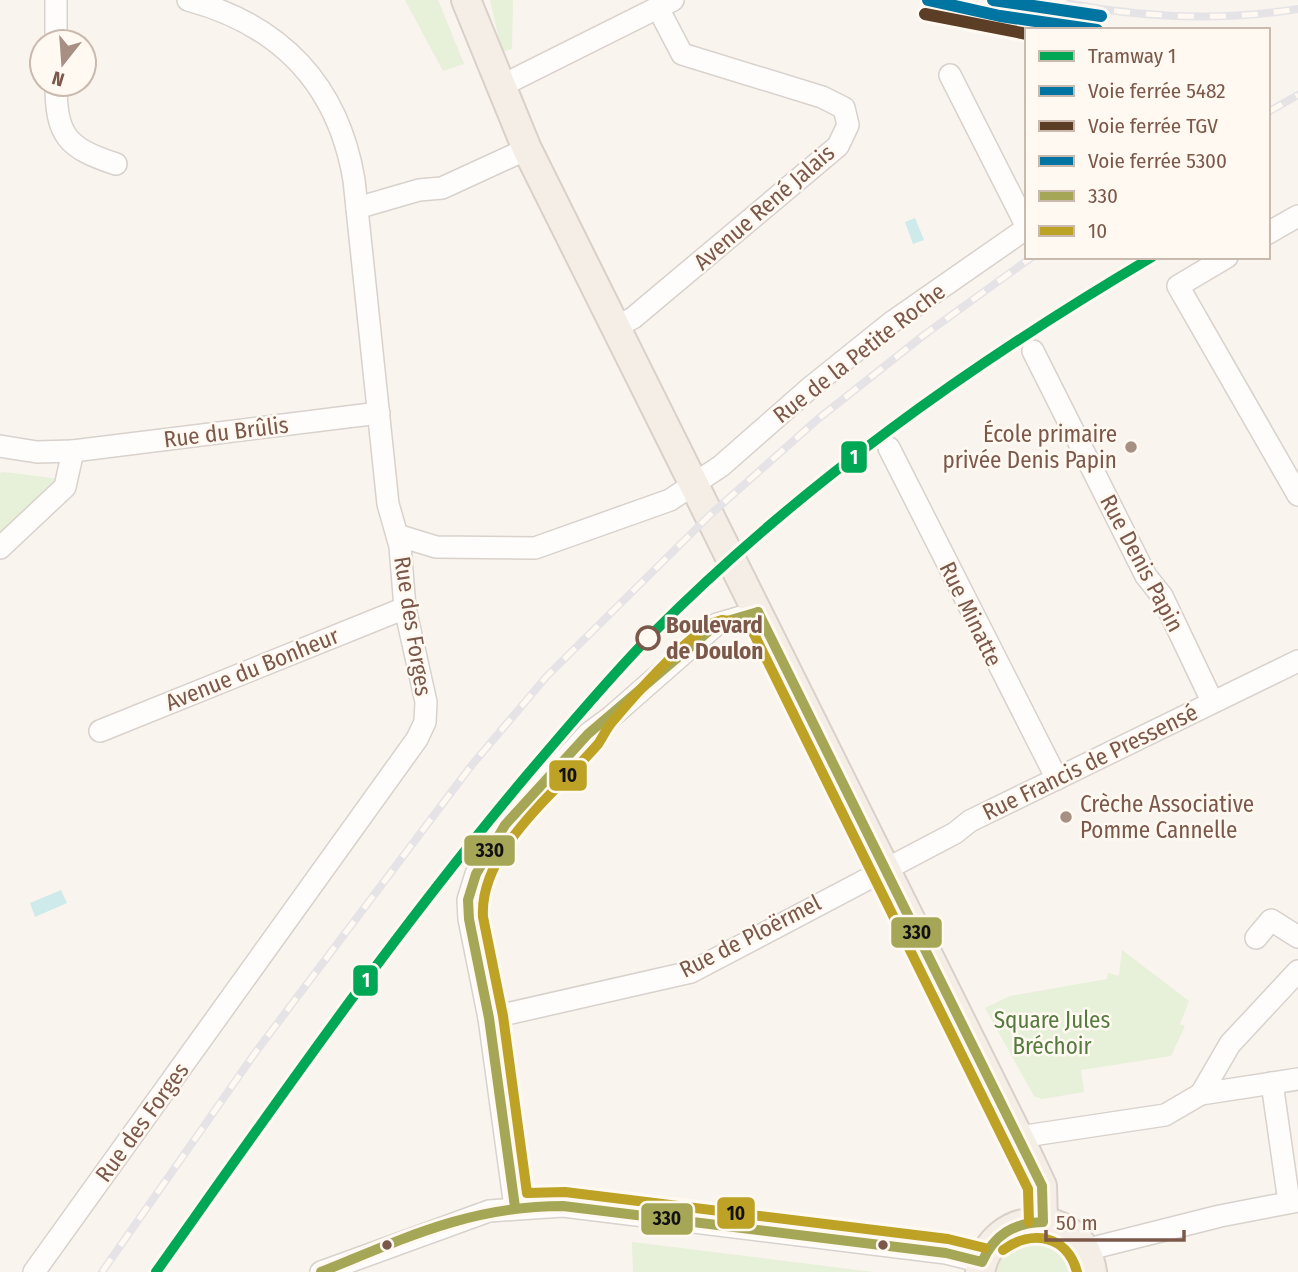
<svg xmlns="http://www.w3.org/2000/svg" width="1298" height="1272" font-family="'Fira Sans Condensed',sans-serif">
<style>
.green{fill:#e7f0d8}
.water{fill:#ceeaeb}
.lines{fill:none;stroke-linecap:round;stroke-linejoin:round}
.minor-casing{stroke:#d9d1cc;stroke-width:24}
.major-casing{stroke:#dad0ca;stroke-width:32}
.minor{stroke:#fefdfc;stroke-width:21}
.major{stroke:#f4eee6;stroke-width:28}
.rail-casing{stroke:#e5e3e6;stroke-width:8}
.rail{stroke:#fff9f1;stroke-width:5;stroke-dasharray:16;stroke-linecap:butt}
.bus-1-casing{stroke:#fff9f1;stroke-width:16}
.bus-2-casing{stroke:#fff9f1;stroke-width:16}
.bus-1{stroke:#a5a756;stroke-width:10}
.bus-2{stroke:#bda225;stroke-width:10}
.rail-1-casing{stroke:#fff9f1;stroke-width:18}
.rail-2-casing{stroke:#fff9f1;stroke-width:18}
.rail-3-casing{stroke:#fff9f1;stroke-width:18}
.rail-1{stroke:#0075a1;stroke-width:12}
.rail-2{stroke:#5c3e26;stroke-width:12}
.rail-3{stroke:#0075a1;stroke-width:12}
.tram-1-casing{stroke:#fff9f1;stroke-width:16}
.tram-1{stroke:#00a754;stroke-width:10}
.poi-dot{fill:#a78f83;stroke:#fff9f1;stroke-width:2.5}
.stop-dot{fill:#fff9f1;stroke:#7b584a;stroke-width:3.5}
.bus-dot{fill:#7b584a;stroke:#fff9f1;stroke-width:2.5}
.labels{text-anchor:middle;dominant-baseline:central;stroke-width:5;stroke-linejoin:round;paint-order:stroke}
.street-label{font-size:23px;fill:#7b584a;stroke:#fff9f1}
.poi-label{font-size:23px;fill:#7b584a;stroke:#fff9f1;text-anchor:end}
.stop-label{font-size:23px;font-weight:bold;fill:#7b584a;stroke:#fff9f1;text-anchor:start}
.park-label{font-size:23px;fill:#547b3e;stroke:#fff9f1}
.line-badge{stroke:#fff9f1;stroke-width:2.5}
.badge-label{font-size:19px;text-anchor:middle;font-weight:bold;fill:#fff}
.pale-badge-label{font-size:19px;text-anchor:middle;font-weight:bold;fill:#111}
</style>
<rect width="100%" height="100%" fill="#f9f4ee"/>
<g class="green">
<polygon points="405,0 438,0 464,64 443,71"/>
<polygon points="490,0 513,0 512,49 502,52"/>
<polygon points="4,472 60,479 0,534 0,473"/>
<polygon points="1122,950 1189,1001 1180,1024 1185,1026 1171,1056 1081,1070 1084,1092 1042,1099 1034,1096 985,1008 1010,996 1107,979 1108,973 1119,976"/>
<path d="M1033,1236C1056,1237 1073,1249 1078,1272H995C999,1252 1014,1239 1033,1236Z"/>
<polygon points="632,1242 874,1272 633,1272"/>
</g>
<g class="water">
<polygon points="915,218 924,240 913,244 905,222"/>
<polygon points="61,890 67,903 35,917 30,903"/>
</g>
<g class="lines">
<g class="minor-casing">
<g id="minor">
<polyline points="56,42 56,0"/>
<polyline points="950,75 1027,227"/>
<path d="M56,84C56,136 67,148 116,164"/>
<polyline points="501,86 673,0"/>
<polyline points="357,208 419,190 442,188 527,149"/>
<polyline points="1268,233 1298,216"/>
<polyline points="1227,257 1178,286 1298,495"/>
<polyline points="616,327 633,318 838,146 848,125 844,108 822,97 682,54 658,8"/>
<polyline points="1033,351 1146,576 1162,596 1212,701"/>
<polyline points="0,446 37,452 73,451"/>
<polyline points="889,448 1057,779"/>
<polyline points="397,535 436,547 535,548 670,500 721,466 811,387 892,322 1027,228"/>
<polyline points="0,548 65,487 73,451 379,413"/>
<polyline points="100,731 405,608"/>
<polyline points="1256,938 1271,920 1298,937"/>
<polyline points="489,1018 691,972 955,833 970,821 1298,661"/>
<polyline points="1272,1083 1289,1202"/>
<polyline points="1201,1094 1230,1044 1298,971"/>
<polyline points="1019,1137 1165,1115 1201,1094 1298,1079"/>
<polyline points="515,1207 489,1018 469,919 468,900 476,874 505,825 588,734 611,717 717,624 758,612"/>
<polyline points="1085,1250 1220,1216 1298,1201"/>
<path d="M34,1272L417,739L425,722L426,702L405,608L400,546L388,504L354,180C338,85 281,25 188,0"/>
<polyline points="321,1272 489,1211 563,1206 946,1253 982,1262"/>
</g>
</g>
<g class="major-casing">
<g id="major">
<polyline points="466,0 527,149 1026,1152 1042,1186 1043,1222"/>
<path d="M980,1272C992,1206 1083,1205 1092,1272"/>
</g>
</g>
<use href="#minor" class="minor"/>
<use href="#major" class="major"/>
<g class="rail-casing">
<g id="rail">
<path d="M1051,0C1131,17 1217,22 1298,9"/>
<polyline points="1268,112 1298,95"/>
<polyline points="102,1272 255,1053 471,766 547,676 711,514 818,419 924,335 1032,257"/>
</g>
</g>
<use href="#rail" class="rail"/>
<g class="bus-1-casing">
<g id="bus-1">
<polyline points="515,1207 489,1018 469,919 468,900 476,874 505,825 588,734 717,624 758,612"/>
<path d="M321,1272C405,1238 470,1206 563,1206L946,1253L982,1262C994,1235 1013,1223 1043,1222L1042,1186L758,612"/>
</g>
</g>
<g class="bus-2-casing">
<g id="bus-2">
<path d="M985,1248L948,1239L565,1192L527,1193L503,1016L483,917C479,850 558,791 598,744C603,737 606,729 612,722C641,688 674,651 710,624L722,620L749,624L1028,1189L1029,1222"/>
<path d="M1003,1250C1032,1229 1067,1235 1077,1272"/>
</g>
</g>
<use href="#bus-1" class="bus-1"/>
<use href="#bus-2" class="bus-2"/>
<g class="rail-1-casing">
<polyline id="rail-1" points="928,0 1000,16 1097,30"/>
</g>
<g class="rail-2-casing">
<polyline id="rail-2" points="925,14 1027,34"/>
</g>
<g class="rail-3-casing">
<polyline id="rail-3" points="993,0 1101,16"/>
</g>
<use href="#rail-1" class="rail-1"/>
<use href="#rail-2" class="rail-2"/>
<use href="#rail-3" class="rail-3"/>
<g class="tram-1-casing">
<path id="tram-1" d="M156,1272C276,1103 394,933 527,775C568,727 608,679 652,634C800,485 971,364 1152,257"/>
</g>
<use href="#tram-1" class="tram-1"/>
</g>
<g class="poi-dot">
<circle cx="1131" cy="447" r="7"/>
<circle cx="1066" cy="817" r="7"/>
</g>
<circle class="stop-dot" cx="648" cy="638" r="11"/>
<g class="bus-dot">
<circle cx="387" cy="1245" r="6"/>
<circle cx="883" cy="1245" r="6"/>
</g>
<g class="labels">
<g class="street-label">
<text transform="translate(764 207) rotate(-41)">Avenue René Jalais</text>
<text transform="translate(859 353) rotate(-38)">Rue de la Petite Roche</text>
<text transform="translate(226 432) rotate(-7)">Rue du Brûlis</text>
<text transform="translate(1142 563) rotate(62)">Rue Denis Papin</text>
<text transform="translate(971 614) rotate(64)">Rue Minatte</text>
<text transform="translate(413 626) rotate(81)">Rue des Forges</text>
<text transform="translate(252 669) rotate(-22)">Avenue du Bonheur</text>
<text transform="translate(1090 762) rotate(-26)">Rue Francis de Pressensé</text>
<text transform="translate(750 936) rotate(-27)">Rue de Ploërmel</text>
<text transform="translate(142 1122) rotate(-54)">Rue des Forges</text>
</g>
<g class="poi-label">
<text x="1117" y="434">École primaire<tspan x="1117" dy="26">privée Denis Papin</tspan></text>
<text x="1080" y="804" text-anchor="start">Crèche Associative<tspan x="1080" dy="26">Pomme Cannelle</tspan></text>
</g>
<g class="stop-label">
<text x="666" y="625">Boulevard<tspan x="666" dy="26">de Doulon</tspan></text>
</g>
<g class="park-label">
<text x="1052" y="1020">Square Jules<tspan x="1052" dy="26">Bréchoir</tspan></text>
</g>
</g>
<g class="line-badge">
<rect x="840" y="440" width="28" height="34" rx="7" fill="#00a754"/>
<rect x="548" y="759" width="40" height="33" rx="7" fill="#bda225"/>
<rect x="463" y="834" width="53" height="33" rx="7" fill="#a5a756"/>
<rect x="890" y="916" width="53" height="33" rx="7" fill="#a5a756"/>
<rect x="352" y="964" width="27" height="33" rx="7" fill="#00a754"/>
<rect x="716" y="1196" width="40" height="34" rx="7" fill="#bda225"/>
<rect x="640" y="1202" width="54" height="34" rx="7" fill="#a5a756"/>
</g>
<g class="badge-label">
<text x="854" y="464">1</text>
<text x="366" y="987">1</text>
</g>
<g class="pale-badge-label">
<text x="568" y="782">10</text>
<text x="490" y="857">330</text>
<text x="917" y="939">330</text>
<text x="736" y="1220">10</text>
<text x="667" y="1225">330</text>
</g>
<rect x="1025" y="28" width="245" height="231" fill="#fff9f1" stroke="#cab9ae" stroke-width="2"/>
<rect x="1039" y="51" width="35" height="10" fill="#00a754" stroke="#cab9ae" stroke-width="2"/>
<text x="1088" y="63" font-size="21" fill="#7b584a">Tramway 1</text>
<rect x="1039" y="86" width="35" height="10" fill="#0075a1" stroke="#cab9ae" stroke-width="2"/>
<text x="1088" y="98" font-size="21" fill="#7b584a">Voie ferrée 5482</text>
<rect x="1039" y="121" width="35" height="10" fill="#5c3e26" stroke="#cab9ae" stroke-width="2"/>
<text x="1088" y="133" font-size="21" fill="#7b584a">Voie ferrée TGV</text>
<rect x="1039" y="156" width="35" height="10" fill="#0075a1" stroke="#cab9ae" stroke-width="2"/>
<text x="1088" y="168" font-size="21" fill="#7b584a">Voie ferrée 5300</text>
<rect x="1039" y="191" width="35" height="10" fill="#a5a756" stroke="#cab9ae" stroke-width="2"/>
<text x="1088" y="203" font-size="21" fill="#7b584a">330</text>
<rect x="1039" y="226" width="35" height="10" fill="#bda225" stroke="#cab9ae" stroke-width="2"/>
<text x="1088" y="238" font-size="21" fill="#7b584a">10</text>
<g transform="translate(63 63) rotate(197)"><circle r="33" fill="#fff9f1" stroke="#cab9ae" stroke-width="2"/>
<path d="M0-5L12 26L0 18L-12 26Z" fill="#a78f83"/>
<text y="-10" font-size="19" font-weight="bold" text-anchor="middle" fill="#7b584a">N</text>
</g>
<path d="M1046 1230v10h138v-10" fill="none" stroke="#7b584a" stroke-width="3.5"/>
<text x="1056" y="1230" font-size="21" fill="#7b584a" stroke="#fff9f1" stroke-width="5" paint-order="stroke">50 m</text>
</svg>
